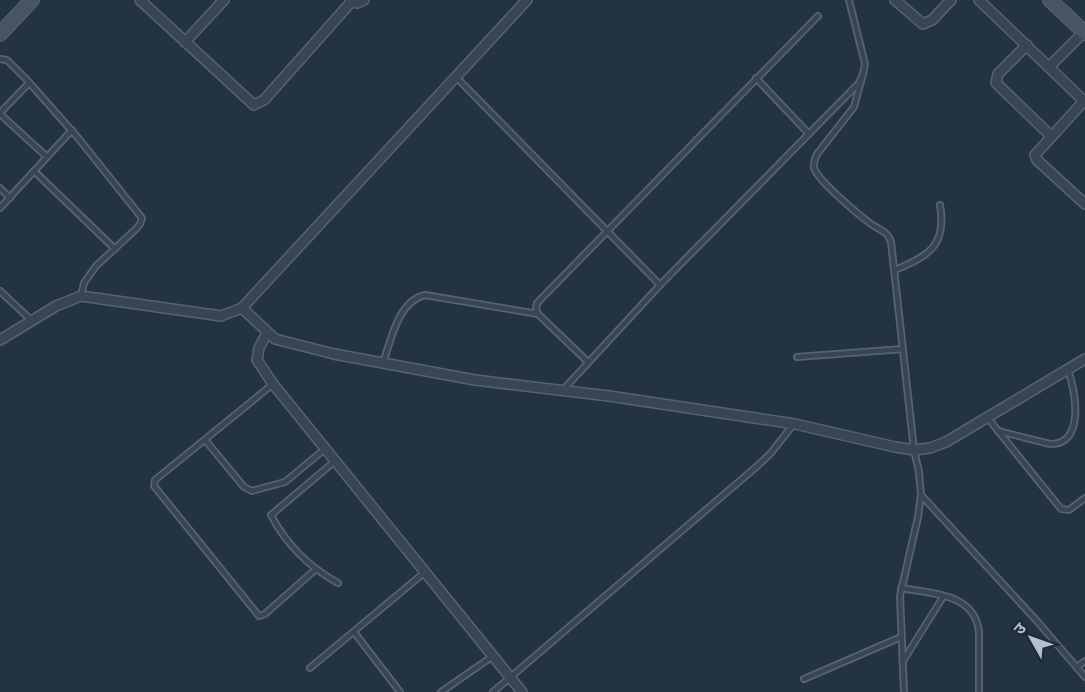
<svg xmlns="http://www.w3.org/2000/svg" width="1085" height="692" font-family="'Open Sans','Noto Sans Devanagari',sans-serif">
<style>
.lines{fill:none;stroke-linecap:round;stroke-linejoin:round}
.lane-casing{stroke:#566370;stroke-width:8}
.street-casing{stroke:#566370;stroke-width:12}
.secondary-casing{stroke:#566370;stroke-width:16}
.lane{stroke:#384553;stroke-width:4.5}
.street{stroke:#384553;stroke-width:9}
.secondary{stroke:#465466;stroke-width:14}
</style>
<rect width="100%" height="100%" fill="#243343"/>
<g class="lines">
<g class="lane-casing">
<g id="lane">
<polyline points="0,59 7,60 26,79 79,139 142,218 140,224 136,229 96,266 84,283 81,296"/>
<path d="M863,74L854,107L817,154C815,159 813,163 814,168C818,181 859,215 871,224C880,230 888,232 891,242L914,450L919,472L921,495L918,517L900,596L904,692"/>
<polyline points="456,77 660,285"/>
<polyline points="756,78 809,134"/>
<polyline points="0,113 29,83"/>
<polyline points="0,114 47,157"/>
<polyline points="34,171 115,249"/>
<polyline points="0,188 10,198"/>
<polyline points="0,208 72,130"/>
<path d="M895,270C929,256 947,245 940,205"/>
<polyline points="0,291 31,320"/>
<polyline points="797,357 903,349"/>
<polyline points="588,362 538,314 536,309 537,303 818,16"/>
<path d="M383,363C391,340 398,301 425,295L538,314"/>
<polyline points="273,384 155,480 154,486 259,616 265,614 316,569"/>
<polyline points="563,390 660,285 859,83 863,74 865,64 849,0"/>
<polyline points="987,417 1061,509 1069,510 1085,498"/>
<path d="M998,431L1050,444C1085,445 1076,392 1068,370"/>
<polyline points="206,441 244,487 252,491 285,482 326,448"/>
<path d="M335,461L271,515C286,544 309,567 338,583"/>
<polyline points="921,495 1036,620 1085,677"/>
<path d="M901,588C932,594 976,593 979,633V692"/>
<polyline points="354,632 400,692"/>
<polyline points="903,661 943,597"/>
<polyline points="1077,667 1085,661"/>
<polyline points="310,668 425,572"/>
<polyline points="804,679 901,637"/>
<polyline points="441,692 493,656"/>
<polyline points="493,692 755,468 770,454 793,425"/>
</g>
</g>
<g class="street-casing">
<g id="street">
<polyline points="140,0 254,105 264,100 352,1"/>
<polyline points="350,0 357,3 364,0"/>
<polyline points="895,0 923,24 932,20 951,0"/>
<polyline points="979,0 1085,102"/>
<polyline points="185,42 224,0"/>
<polyline points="1027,45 998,74 996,83 1051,136"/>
<polyline points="1049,67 1084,32"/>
<polyline points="1084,101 1035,155 1037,160 1085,204"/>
<polyline points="242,308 275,339 334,354 475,380 609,396 795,424 895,447 914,450 930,448 946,442 1085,359"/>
<polyline points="267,333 259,348 257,360 273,384 522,692"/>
<polyline points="0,340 56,306 81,296 221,316 242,308 527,0"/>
</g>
</g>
<g class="secondary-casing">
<g id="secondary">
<polyline points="1050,0 1085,33"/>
<polyline points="0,34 32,0"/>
</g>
</g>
<use href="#lane" class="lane"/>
<use href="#street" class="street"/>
<use href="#secondary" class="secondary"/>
</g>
<g transform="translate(1031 638) rotate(310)" stroke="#1d2a38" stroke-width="4.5" paint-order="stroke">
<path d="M0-4.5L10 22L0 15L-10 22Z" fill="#b5c0cd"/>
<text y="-9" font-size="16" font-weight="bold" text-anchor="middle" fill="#b5c0cd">उ</text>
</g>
</svg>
